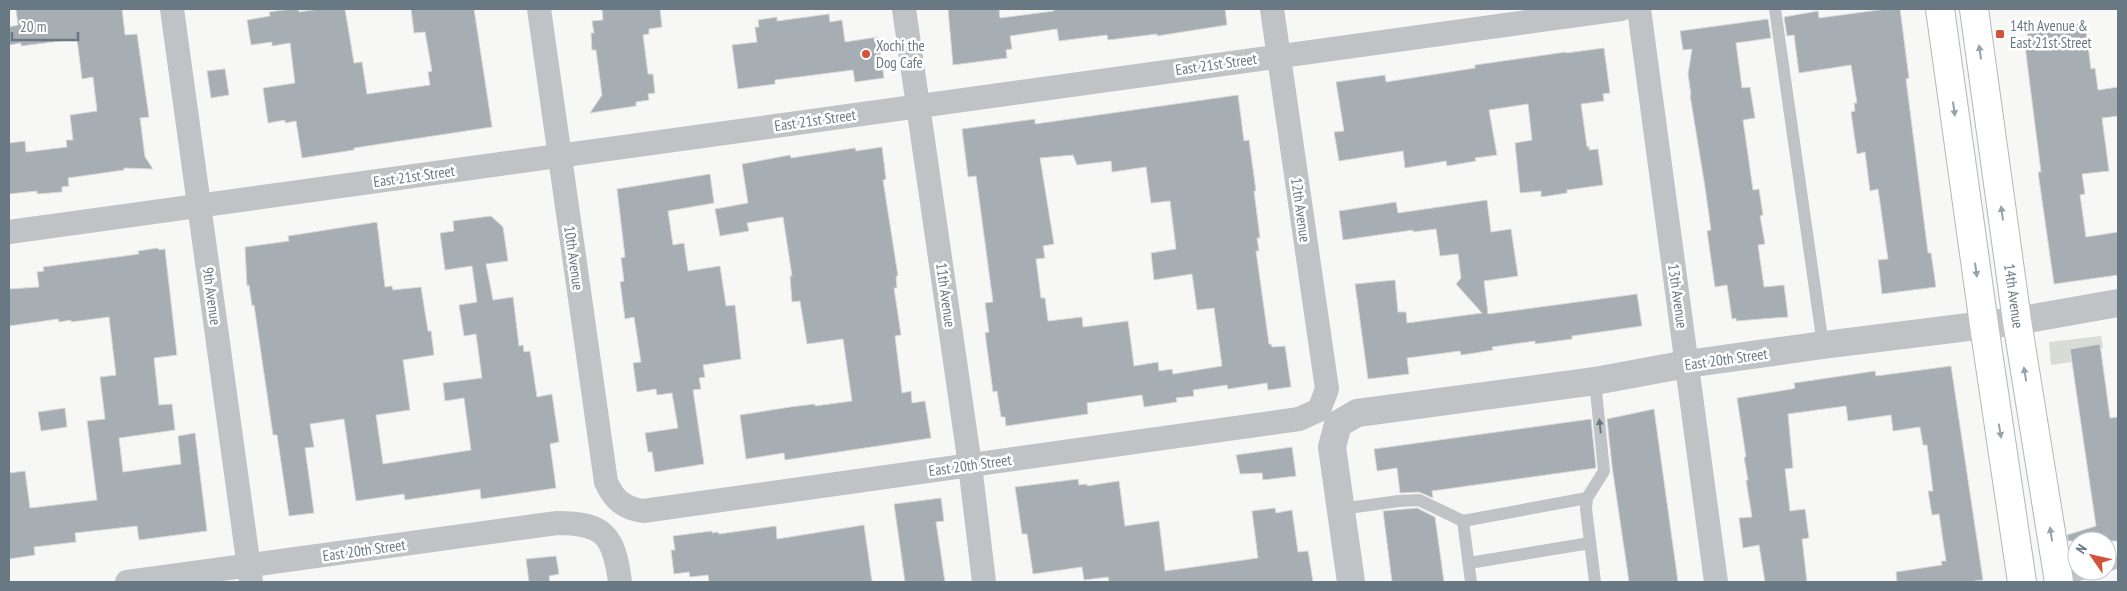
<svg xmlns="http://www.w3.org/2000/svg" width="2127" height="591" font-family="'PT Sans Narrow',sans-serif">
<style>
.green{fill:#d7dcd4}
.building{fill:#a7aeb3;stroke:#d9d9d7;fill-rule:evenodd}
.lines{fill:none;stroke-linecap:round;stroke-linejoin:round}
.secondary-casing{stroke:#b1b7bb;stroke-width:30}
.service{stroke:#bfc3c6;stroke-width:12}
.minor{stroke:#bfc3c6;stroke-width:24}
.tertiary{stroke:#bfc3c6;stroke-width:28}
.secondary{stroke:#fff;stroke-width:28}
.oneway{fill:#96a1a8}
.oneway2{fill:#697983}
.poi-dot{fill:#d35339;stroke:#fff;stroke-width:2}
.labels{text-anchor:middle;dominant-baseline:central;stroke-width:5;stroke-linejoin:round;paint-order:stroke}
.poi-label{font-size:15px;fill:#697983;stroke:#fff;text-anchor:start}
.street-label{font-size:15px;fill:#697983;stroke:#fff}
</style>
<rect width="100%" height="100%" fill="#f7f7f5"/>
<polygon class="green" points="2101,336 2103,348 2100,348 2100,344 2070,349 2071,362 2051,365 2049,342"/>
<g class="building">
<polygon points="16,9 122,9 125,35 137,34 149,117 140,118 145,157 153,169 124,168 124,170 68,178 69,186 62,187 62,192 37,194 37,191 9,194 9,143 25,141 26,152 67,147 66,140 73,140 70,115 97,111 93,77 82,79 77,39 21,46 21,43 9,45 9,27 18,25"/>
<polygon points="292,9 298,9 299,12 319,9 345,9 354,63 362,62 367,94 430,85 428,72 432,71 425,32 414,33 411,9 474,9 492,127 354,148 354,150 302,158 296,121 285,123 285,120 268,123 263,88 295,83 290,43 272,46 272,42 251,45 247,20 270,16 269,12"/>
<polygon points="602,9 660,9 662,27 649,29 649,34 643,35 648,74 653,74 655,93 648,94 649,100 636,102 636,106 590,113 602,95 596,50 592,50 591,33 594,33 592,21 603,20"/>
<polygon points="948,9 999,9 1000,18 1054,11 1054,9 1225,9 1227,25 1157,36 1157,34 1108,40 1107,35 1059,41 1057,29 1010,36 1012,49 1006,50 1007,58 953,65"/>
<polygon points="1886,9 1900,9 1909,78 1906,79 1928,253 1931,253 1936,287 1882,294 1878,260 1888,259 1878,189 1870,191 1865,152 1857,154 1851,112 1855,111 1854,103 1857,103 1851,65 1799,73 1794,35 1787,36 1784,17 1818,11 1819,18"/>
<polygon points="829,14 830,22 842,20 845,42 878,37 884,78 855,82 853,70 775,80 775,84 738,89 732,45 757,42 755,27 759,27 758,20 777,17 777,21"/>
<polygon points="1768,19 1771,38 1736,43 1742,88 1750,87 1755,118 1743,120 1753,190 1759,189 1763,215 1760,216 1765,244 1758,245 1764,287 1784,285 1788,317 1736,321 1736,318 1732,319 1727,285 1715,287 1707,231 1711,230 1705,187 1690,95 1691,95 1688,74 1692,49 1683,50 1680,31"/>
<polygon points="2085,23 2091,69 2095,68 2098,90 2118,87 2118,116 2102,118 2109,171 2082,174 2085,194 2080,195 2086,237 2118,232 2118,275 2054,284 2038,172 2041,172 2025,46 2029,46 2027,31"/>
<polygon points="1604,48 1610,93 1603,94 1604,101 1581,104 1587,147 1589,146 1589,150 1598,149 1603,185 1567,190 1567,193 1541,197 1541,191 1520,193 1515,143 1532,140 1528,104 1489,110 1497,155 1475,158 1476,161 1447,166 1446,161 1405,168 1403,151 1339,161 1334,132 1344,131 1336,82 1385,75 1386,82 1475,68 1475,65 1566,52 1566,53"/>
<polygon points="225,69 229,95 211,98 207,71"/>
<path d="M1238,95L1244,141L1249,140L1256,191H1254L1260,238H1257L1259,251H1256L1269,344H1271L1272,347L1285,346L1291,387L1268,390L1267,383L1228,389L1227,385L1193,390L1194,396L1176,398L1177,402L1144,407L1142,395L1087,403L1088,414L1006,426L1005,417H1001L997,391L993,392L985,333L989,332L985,303L993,302L976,176L968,177L962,129L1035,119V124ZM1073,155L1077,165L1111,161L1112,172L1146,167L1151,203L1170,201L1176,249L1151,253L1154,280L1192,274L1197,310L1214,308L1222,366L1173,374L1172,369L1159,371L1158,362L1134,366L1128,321L1083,327L1082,317L1048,321L1045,298H1041L1036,259L1045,258L1043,246L1054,244L1040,158Z"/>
<polygon points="882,147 886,179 883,180 898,276 896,276 897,288 894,288 901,335 895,336 902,393 911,391 912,403 925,401 931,438 785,460 784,453 746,459 740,415 790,407 815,404 815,406 852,401 843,339 807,344 800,301 792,302 790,276 792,276 783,217 747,223 749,231 720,236 715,209 748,203 742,164 790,155 791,158 855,148 856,151"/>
<polygon points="710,174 714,203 668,211 673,245 684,243 688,271 720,266 726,306 735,305 741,359 703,365 705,377 699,378 701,389 693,390 704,464 655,472 652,452 648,452 645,433 678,428 672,393 657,395 656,389 637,392 633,363 641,362 634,317 625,319 620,282 624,281 621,258 625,257 617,189"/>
<polygon points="1487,200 1491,232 1511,229 1518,276 1484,281 1488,314 1637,294 1642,326 1572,336 1572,339 1535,344 1535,341 1492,347 1493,350 1475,353 1461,355 1460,351 1407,358 1409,374 1368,379 1355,284 1395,280 1398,312 1406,312 1407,323 1482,313 1456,284 1461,278 1458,254 1440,256 1436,229 1413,232 1413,230 1343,240 1339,211 1396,202 1398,213"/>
<polygon points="491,216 503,227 508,261 486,264 493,300 513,297 519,346 523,345 524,352 530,351 537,397 552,394 559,442 550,444 556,488 481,499 480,489 405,500 404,494 356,501 344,419 310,424 314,447 305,448 314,513 289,516 277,435 273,435 254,305 252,306 249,285 247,286 245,247 289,241 288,236 377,222 385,287 392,286 393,290 421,287 428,331 431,331 434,355 403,360 410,410 376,415 383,464 471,450 464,398 445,401 443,383 482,378 476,334 464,336 459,305 477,302 472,266 445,270 440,233 454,231 453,221"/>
<polygon points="158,248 159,250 165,249 177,355 154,358 159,405 172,404 175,430 119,438 123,472 181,464 178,436 195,433 207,531 139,540 137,526 75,533 76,542 34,547 35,555 9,559 9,473 25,471 30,508 97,500 87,421 105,419 100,377 116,375 109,317 71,322 71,320 59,322 58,319 9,326 9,289 39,287 37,272 44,271 43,267 139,254 138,251"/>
<polygon points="2100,344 2110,418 2118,417 2118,541 2068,541 2067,535 2096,526 2070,349"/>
<polygon points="1951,366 1983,580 1968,582 1897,582 1896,572 1942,565 1941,561 1946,561 1939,514 1932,515 1928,491 1933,491 1927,445 1923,445 1920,427 1893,431 1891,415 1848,421 1846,406 1788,414 1793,468 1785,469 1790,511 1805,509 1809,538 1802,539 1807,582 1765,582 1759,545 1743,548 1739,518 1752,517 1746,480 1748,480 1744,457 1746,457 1737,398 1792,389 1795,388 1794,383 1875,371 1876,376"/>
<polygon points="65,408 67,427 41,431 38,412"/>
<polygon points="1654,409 1678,582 1629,582 1612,466 1607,419"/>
<polygon points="1591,419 1596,468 1432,491 1433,498 1419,492 1400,493 1397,468 1377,471 1374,449"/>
<polygon points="1292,447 1296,476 1263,480 1262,473 1240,474 1236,455"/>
<polygon points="1078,479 1079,485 1087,484 1087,486 1119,481 1125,526 1159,521 1165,571 1258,558 1252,511 1275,508 1276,513 1292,510 1298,552 1308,551 1313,582 1109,582 1108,577 1084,580 1082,567 1033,574 1027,534 1022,534 1015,487"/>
<polygon points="941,498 944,521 936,522 945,582 905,582 894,504"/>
<polygon points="1417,508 1435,517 1444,582 1392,582 1383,511"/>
<polygon points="864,525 872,582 709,582 708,575 690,577 689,572 674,574 671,550 675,550 673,536 712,531 712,533 718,532 719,534 776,526 777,539"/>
<polygon points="556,556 559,574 549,576 550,582 529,582 526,559"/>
</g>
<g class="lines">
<g class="secondary-casing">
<g id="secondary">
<polyline points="1940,9 1984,325 2022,582"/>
<polyline points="1974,9 2017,321 2059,582"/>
</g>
</g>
<g class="service">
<polyline points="1775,9 1823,345"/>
<polyline points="1341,509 1399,501 1419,500 1463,521"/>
<polyline points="1469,563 1590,543"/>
<polyline points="2107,566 2118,562"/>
<polyline points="2057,581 2093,571"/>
<polyline points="1471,582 1463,521 1587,498"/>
<polyline points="1595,582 1586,509 1587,498 1604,471 1595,381"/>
</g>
<g class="minor">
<polyline points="172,9 251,582"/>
<path d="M539,9L606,482C614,500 624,508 643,511L1299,419L1319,410L1327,389L1272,9"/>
<polyline points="904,9 970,465 984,582"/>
<polyline points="1639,9 1716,582"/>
<polyline points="9,232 1621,9"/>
<path d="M127,582L557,523C605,523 614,536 620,582"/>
</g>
<polyline class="tertiary" points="1351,582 1332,447 1338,424 1357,413 1595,381 1687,364 1823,345 2017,321 2118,303"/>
<use href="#secondary" class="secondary"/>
</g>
<defs><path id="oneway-solid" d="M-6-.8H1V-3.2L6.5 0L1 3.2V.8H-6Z" transform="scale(1.25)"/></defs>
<g class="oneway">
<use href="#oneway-solid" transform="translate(1980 52) rotate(-98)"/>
<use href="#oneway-solid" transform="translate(1954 109) rotate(82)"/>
<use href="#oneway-solid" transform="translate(2002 213) rotate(-98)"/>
<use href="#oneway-solid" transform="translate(1976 270) rotate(82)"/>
<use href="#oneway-solid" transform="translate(2025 374) rotate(-99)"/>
<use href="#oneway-solid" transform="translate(2000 431) rotate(81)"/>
<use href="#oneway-solid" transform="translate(2051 534) rotate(-99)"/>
</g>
<use class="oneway2" href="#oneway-solid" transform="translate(1600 426) rotate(-96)"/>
<g class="poi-dot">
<rect x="1995" y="29" width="10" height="10" rx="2.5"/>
<circle cx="866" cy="54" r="5"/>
</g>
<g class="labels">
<g class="poi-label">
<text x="2010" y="25">14th Avenue &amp;<tspan x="2010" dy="17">East 21st Street</tspan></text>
<text x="876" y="45">Xochi the<tspan x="876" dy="17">Dog Cafe</tspan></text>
</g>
<g class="street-label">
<text transform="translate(1216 64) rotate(-8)">East 21st Street</text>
<text transform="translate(815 120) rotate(-8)">East 21st Street</text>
<text transform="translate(414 176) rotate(-8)">East 21st Street</text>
<text transform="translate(1301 210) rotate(82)">12th Avenue</text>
<text transform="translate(574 258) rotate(82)">10th Avenue</text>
<text transform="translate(946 295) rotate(82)">11th Avenue</text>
<text transform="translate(212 296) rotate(82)">9th Avenue</text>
<text transform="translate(1678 296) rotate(82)">13th Avenue</text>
<text transform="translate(2014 296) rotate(82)">14th Avenue</text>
<text transform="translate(1726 359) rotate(-8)">East 20th Street</text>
<text transform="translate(970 465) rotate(-8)">East 20th Street</text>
<text transform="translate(364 550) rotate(-8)">East 20th Street</text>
</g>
</g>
<rect width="2127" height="591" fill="none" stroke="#697983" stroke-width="20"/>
<g transform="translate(2092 556) rotate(304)"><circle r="24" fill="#ffffff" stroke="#c3c9cd"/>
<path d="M0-4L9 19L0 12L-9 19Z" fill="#d35339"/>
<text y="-8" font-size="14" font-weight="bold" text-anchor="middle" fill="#697983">N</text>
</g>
<path d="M12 32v8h66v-8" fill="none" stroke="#697983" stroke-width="2.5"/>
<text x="20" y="32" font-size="15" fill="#697983" stroke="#ffffff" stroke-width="4" paint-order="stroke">20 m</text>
</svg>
